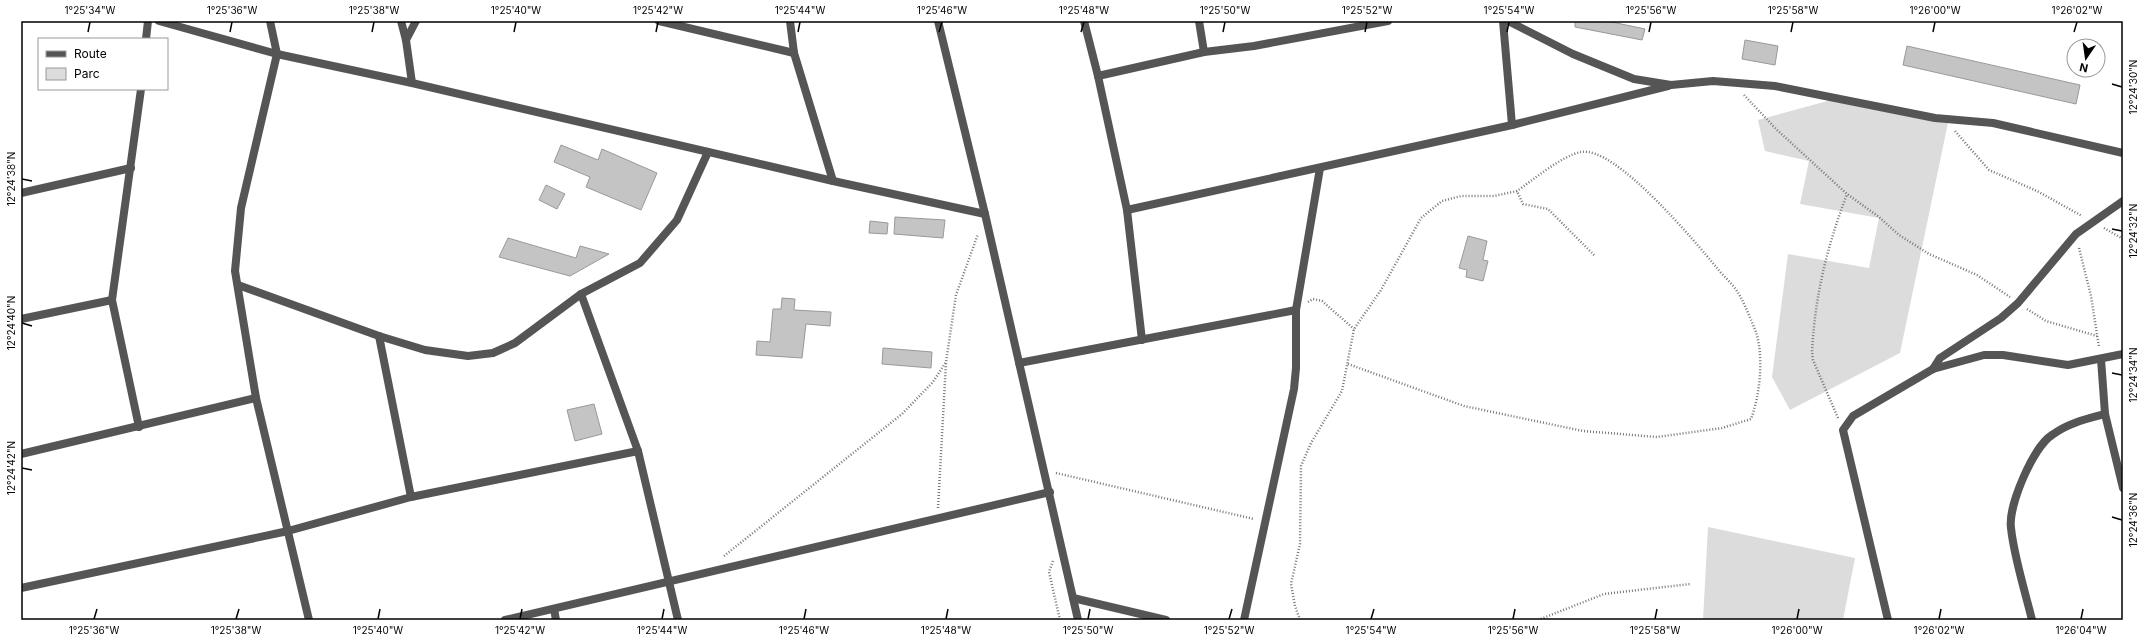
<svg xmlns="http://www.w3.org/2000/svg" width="2144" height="641" font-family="Inter,sans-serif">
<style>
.green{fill:#dcdcdc}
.building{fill:#c4c4c4;stroke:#999}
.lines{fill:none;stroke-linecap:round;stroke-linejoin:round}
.path{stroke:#777;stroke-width:2.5;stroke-dasharray:1 2;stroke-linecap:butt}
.minor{stroke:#555;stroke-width:8}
.ticks{fill:none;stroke:#000;stroke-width:1.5}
.neatline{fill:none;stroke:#000;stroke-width:1.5}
.ticks-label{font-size:10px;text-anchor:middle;fill:#000}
</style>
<rect width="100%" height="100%" fill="#fff"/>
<g class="green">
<polygon points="1842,97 1949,118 1900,353 1790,410 1772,377 1788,254 1869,268 1879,218 1800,204 1809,161 1765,151 1758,120"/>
<polygon points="1708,527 1855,558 1843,620 1703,620"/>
</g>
<g class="building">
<polygon points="1575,21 1607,21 1645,29 1642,40 1575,27"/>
<polygon points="1745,40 1778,46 1775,65 1742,59"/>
<polygon points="1907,46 2080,85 2076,104 1903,65"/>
<polygon points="561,145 598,160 602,149 657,173 641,210 586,187 590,177 554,162"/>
<polygon points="546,185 565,194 557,209 539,200"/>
<polygon points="895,217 945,220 943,238 894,234"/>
<polygon points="870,221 888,223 887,234 869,233"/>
<polygon points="1468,236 1487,241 1483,260 1488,261 1483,281 1466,277 1467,270 1459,268"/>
<polygon points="508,238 576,258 580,246 609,254 570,276 499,257"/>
<polygon points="782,298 795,299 794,310 831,312 830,326 806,324 802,358 756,355 757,341 770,342 773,309 781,309"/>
<polygon points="883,348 932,352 931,368 882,364"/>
<polygon points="594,404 602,434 575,441 567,410"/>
</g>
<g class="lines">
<g class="path">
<polyline points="1744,95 1776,129 1847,194 1879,217 1899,235 1929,254 1977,275 2010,297"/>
<polyline points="1955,131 1989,170 2037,191 2082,216"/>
<polyline points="2104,228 2123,239"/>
<polyline points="2079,248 2091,296 2099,347"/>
<polyline points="1308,302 1313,299 1322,301 1354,329"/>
<polyline points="2027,309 2046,321 2097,336"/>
<path d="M1348,364L1464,406L1583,431L1657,437L1722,428L1751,419C1760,395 1764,357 1756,332C1751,320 1746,307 1740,296C1735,286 1724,277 1717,268C1696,243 1615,145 1581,152C1563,155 1533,180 1517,191"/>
<path d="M1838,418L1813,360L1812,352C1815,295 1827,247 1847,194"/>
<polyline points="1056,473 1254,519"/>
<polyline points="938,508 946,363"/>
<polyline points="724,556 902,414 933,382 946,362 956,295 978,234"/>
<polyline points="1053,561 1049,572 1060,620"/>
<polyline points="1300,620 1295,606 1291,584 1300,544 1301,466 1311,443 1342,391 1354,329 1381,290 1421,218 1442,201 1461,196 1494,196 1517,191 1523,204 1548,209 1595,256"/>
<polyline points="1538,620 1604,594 1690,584"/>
</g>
<g class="minor">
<polyline points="159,21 277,54 412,83 833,181 985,214"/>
<polyline points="270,21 277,54 241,208 235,271 256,398 309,620"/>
<polyline points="401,21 406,40 412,83"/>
<polyline points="659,21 794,53"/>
<polyline points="790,21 794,53 833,181"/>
<polyline points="938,21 985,214 1078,620"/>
<polyline points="1084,21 1098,76 1127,210 1142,340"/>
<polyline points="1199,21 1204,52"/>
<polyline points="1503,21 1512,125"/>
<polyline points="1508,21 1573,54 1634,79 1671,85 1713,81 1775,86 1935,118 1993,123 2123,153"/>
<polyline points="146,39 148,21"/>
<polyline points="406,40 416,21"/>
<polyline points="1098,76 1204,52 1254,46 1388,21"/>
<polyline points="21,193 131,168"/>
<polyline points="1127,210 1512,125 1668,86"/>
<polyline points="238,285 379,336 425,350 468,356 493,353 515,343 581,294 640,263 677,220 708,152"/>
<polyline points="581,294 638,451 678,620"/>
<polyline points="21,319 112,300"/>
<polyline points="379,336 411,497"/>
<polyline points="2101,359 2105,414 2123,488"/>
<polyline points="1019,363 1296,310"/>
<polyline points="1933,369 1940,358 2001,318 2018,303 2076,234 2123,201"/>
<polyline points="139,427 112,300 141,89"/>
<polyline points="21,454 256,398"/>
<polyline points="21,588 288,531 411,497 638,451"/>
<polyline points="1073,598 1166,620"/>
<polyline points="554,609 556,620"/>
<polyline points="505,620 1050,492"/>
<polyline points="1244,620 1294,389 1296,368 1296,310 1320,168"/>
<polyline points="1888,620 1843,430 1853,416 1933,369 1984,355 2003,355 2068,365 2123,354"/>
<path d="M2032,620C2025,591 2014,557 2011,528C2008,506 2033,447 2052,435C2068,423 2086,419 2105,414"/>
</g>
</g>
<path class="ticks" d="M88,32L90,22M230,32L232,22M372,32L374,22M514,32L516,22M656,32L658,22M798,32L800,22M939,32L942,22M1081,32L1084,22M1223,32L1225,22M1365,32L1367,22M1507,32L1509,22M1649,32L1651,22M1791,32L1793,22M1933,32L1935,22M2074,32L2077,22M2112,84L2122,87M22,179L32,181M2112,229L2122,231M22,323L32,326M2112,373L2122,375M22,468L32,470M2112,517L2122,520M94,619L97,609M236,619L239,609M378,619L380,609M520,619L522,609M662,619L664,609M804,619L806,609M946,619L948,609M1088,619L1090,609M1229,619L1232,609M1371,619L1374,609M1513,619L1515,609M1655,619L1657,609M1797,619L1799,609M1939,619L1941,609M2081,619L2083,609"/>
<rect width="2144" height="641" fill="none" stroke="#ffffff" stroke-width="44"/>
<rect x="38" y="38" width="130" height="52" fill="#ffffff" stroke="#999999"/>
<rect x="46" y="51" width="20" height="6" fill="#555555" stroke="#999999"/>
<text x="74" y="58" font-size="12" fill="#000000">Route</text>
<rect x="46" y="68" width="20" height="12" fill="#dcdcdc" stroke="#999999"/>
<text x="74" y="78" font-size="12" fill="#000000">Parc</text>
<g transform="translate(2086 58) rotate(193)"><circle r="19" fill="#ffffff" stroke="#999999"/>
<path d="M0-3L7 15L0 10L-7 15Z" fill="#000000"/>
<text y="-6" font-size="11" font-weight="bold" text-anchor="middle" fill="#000000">N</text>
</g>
<rect x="22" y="22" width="2100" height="597" class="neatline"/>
<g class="ticks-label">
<text x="90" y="14">1°25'34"W</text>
<text x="232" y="14">1°25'36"W</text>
<text x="374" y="14">1°25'38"W</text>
<text x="516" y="14">1°25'40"W</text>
<text x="658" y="14">1°25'42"W</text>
<text x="800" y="14">1°25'44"W</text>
<text x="942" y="14">1°25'46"W</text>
<text x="1084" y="14">1°25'48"W</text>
<text x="1225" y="14">1°25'50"W</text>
<text x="1367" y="14">1°25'52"W</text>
<text x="1509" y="14">1°25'54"W</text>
<text x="1651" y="14">1°25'56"W</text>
<text x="1793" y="14">1°25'58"W</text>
<text x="1935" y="14">1°26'00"W</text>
<text x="2077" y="14">1°26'02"W</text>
<text transform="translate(2133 87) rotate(-90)" y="4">12°24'30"N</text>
<text transform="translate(11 179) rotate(-90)" y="4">12°24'38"N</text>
<text transform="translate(2133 231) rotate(-90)" y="4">12°24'32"N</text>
<text transform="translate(11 323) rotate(-90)" y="4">12°24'40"N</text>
<text transform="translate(2133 375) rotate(-90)" y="4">12°24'34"N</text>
<text transform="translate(11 468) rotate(-90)" y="4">12°24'42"N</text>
<text transform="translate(2133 520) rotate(-90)" y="4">12°24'36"N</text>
<text x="94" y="634">1°25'36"W</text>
<text x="236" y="634">1°25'38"W</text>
<text x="378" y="634">1°25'40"W</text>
<text x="520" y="634">1°25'42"W</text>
<text x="662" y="634">1°25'44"W</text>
<text x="804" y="634">1°25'46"W</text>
<text x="946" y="634">1°25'48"W</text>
<text x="1088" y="634">1°25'50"W</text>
<text x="1229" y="634">1°25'52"W</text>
<text x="1371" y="634">1°25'54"W</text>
<text x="1513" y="634">1°25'56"W</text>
<text x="1655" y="634">1°25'58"W</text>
<text x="1797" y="634">1°26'00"W</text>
<text x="1939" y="634">1°26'02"W</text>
<text x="2081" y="634">1°26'04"W</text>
</g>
</svg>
